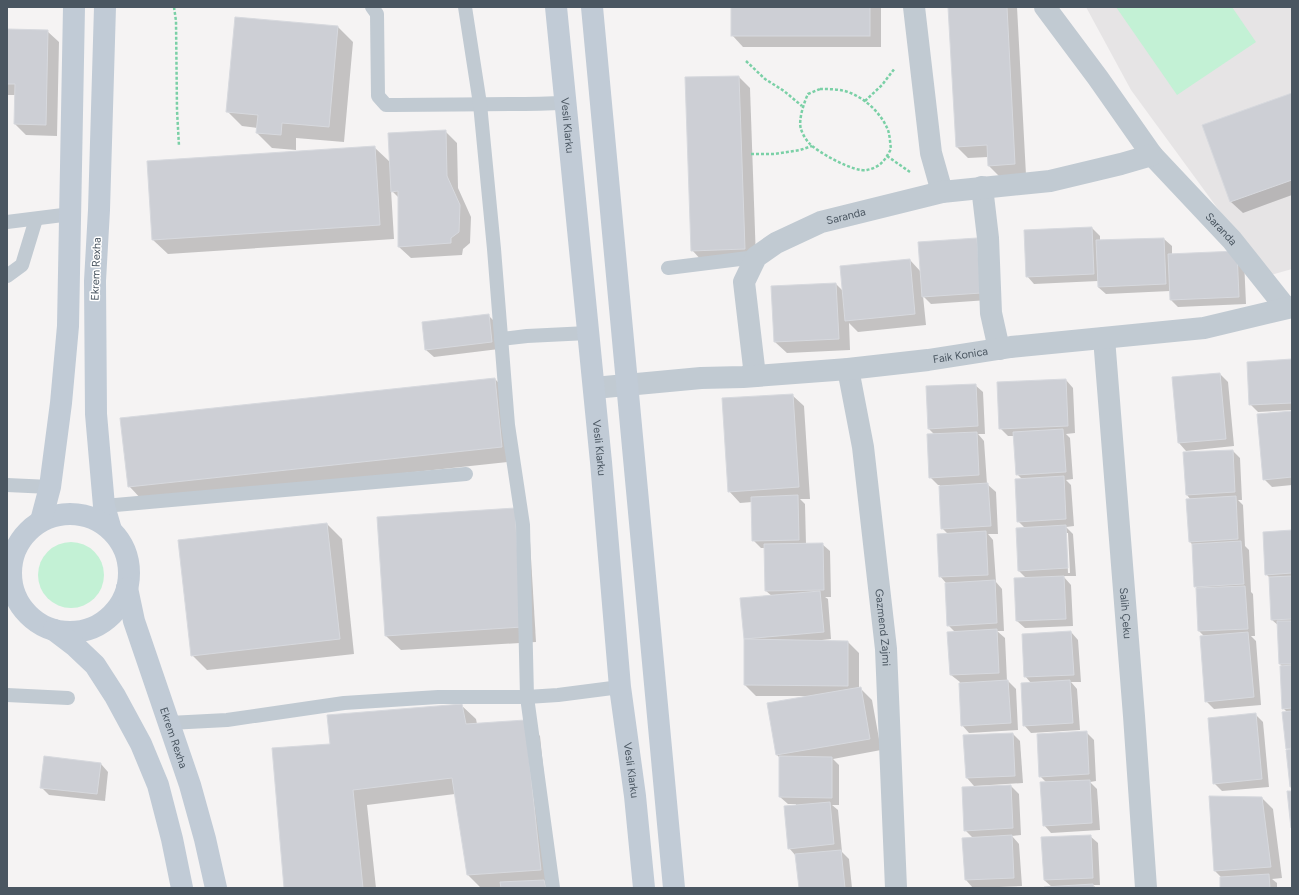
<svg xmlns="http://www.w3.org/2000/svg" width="1299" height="895" font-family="Figtree,sans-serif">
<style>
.education{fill:#e6e4e5}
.green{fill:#c3f1d5}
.shadow{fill:#0003;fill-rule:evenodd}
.building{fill:#cdcfd5;stroke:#d7d9de}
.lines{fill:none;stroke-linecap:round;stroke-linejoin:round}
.path{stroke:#7ad0a6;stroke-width:2.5;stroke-dasharray:3 2;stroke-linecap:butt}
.lane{stroke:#c1cad2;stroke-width:14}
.street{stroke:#c1cad2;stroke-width:22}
.secondary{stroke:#c1cbd6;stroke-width:22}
.labels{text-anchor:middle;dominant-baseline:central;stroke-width:3;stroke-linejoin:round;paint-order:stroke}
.street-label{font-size:11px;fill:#4a5661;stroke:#fff}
</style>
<rect width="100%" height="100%" fill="#f5f3f3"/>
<polygon class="education" points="1086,7 1292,7 1292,269 1267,276 1131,90"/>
<g class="green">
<polygon points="1116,7 1232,7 1256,42 1177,95"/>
<circle cx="71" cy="575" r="33"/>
</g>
<g class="shadow">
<polygon points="732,7 881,7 881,47 743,47 732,35"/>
<polygon points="949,7 1017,7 1026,175 1000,177 989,166 988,157 968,158 957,147"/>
<polygon points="236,18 338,27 353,42 344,142 296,138 296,150 272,148 257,133 257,128 242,126 227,111"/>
<polygon points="7,30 47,31 59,42 57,136 26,135 15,124 16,95 7,95"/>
<polygon points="739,77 750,88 756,260 703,262 692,250"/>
<polygon points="1292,94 1292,195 1243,213 1231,202 1204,126"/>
<polygon points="445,131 457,143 458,188 471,217 470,243 463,249 462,255 411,258 399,247 399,198 391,190 394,239 168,254 153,240 374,147 391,163"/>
<polygon points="1092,228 1100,236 1100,241 1164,239 1172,246 1172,254 1244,260 1246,304 1178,307 1171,300 1170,291 1106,294 1098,287 1098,281 1034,284 1027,276"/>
<polygon points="919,243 988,300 931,304 923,296 926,325 858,332 849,323 850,350 787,353 775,342 836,284 844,292 910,260 921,272"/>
<polygon points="488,315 496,323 499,349 434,357 426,350"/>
<polygon points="1292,360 1292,410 1258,412 1250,404"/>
<polygon points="1220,374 1228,382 1234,446 1186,451 1179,443"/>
<polygon points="495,379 509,394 517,461 143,501 129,486"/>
<path d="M1066,380L1073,388L1075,433L1066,434L1070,438L1073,479L1066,480L1071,485L1074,526L1066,527L1073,534L1076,576H1063L1071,585L1073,626L1025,628L1017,621L1027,579L1019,571L1025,528L1018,521L1022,479L1017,474L1014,436H1008L1000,428ZM1066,533H1068L1070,573H1068Z"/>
<polygon points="975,385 983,392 985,434 978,434 984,441 987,484 996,492 998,534 988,534 993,540 996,582 1002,589 1004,631 997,631 1005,638 1007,681 1008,681 1016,689 1018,730 969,733 962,725 960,682 951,675 956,633 948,625 946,583 940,576 948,534 942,528 940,485 938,485 930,477 935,435 929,429"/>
<polygon points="792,395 804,406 810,499 800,499 805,504 806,544 822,544 830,551 831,597 825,597 828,599 831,639 822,640 822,642 848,642 859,653 859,689 861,689 872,700 881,750 833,759 839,765 839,805 832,805 838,810 842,852 849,859 852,888 800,888 796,856 789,848 796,804 788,804 780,797 780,758 777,755 806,696 756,696 745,685 745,639 741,599 772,596 766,591 765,548 761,548 753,540 752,502 740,503 729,491"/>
<polygon points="1292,412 1292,485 1272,487 1264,479"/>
<polygon points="1233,451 1240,458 1242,500 1238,500 1243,505 1245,546 1249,550 1251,592 1253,594 1255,636 1251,636 1256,641 1261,705 1214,709 1206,701 1205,637 1199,631 1197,588 1195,586 1193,545 1190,542 1191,500 1187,495"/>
<polygon points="327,524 342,539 354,654 207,670 192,655"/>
<polygon points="529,524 536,642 401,650 386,636"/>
<polygon points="1292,531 1292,788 1291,787 1290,751 1287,748 1287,712 1283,708 1283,667 1280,664 1279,626 1272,620 1270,578 1266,574"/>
<polygon points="1071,632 1078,640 1081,682 1071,682 1077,689 1080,730 1031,733 1024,725 1031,683 1025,676"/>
<polygon points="461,705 476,719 477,724 525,721 540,736 555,884 551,888 481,888 468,875 455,794 367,805 376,888 285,888 331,745"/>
<polygon points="1256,715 1263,722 1269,787 1222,791 1214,783"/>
<polygon points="1086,732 1094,740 1096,781 1090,782 1097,789 1100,830 1051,833 1044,825 1047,783 1040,776"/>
<polygon points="1013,734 1020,741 1023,783 974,786 967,778"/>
<polygon points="101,764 108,772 105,801 49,795 41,787"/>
<polygon points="1011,786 1019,794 1021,835 1012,836 1019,844 1022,886 973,888 966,880 963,838 973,838 965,830"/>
<polygon points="1262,798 1273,809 1282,878 1272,879 1277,883 1277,888 1221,888 1222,878 1215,871"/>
<polygon points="1090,836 1098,843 1100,885 1093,885 1096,888 1045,888 1052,887 1044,880"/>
</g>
<g class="building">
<rect x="731" y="7" width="139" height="29"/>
<polygon points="948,7 1007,7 1015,164 988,166 987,145 956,147"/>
<polygon points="235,17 338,26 329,127 282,123 281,135 256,133 258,115 226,112"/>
<polygon points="7,29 48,30 46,125 14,124 15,84 7,84"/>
<polygon points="739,76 745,249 691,251 685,77"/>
<polygon points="1292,93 1292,180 1230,202 1202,125"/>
<polygon points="446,130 447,176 460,205 459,232 451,238 451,243 398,247 398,191 391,192 388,133"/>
<polygon points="375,146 380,225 152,240 147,161"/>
<polygon points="1092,227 1094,274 1026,277 1024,230"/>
<polygon points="977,238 981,293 922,297 918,242"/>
<polygon points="1164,238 1166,284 1098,287 1096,240"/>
<polygon points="1237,251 1239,297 1170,300 1168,254"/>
<polygon points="910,259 915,314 845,321 840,266"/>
<polygon points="836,283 839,339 774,342 771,286"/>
<polygon points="489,314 492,342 425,350 422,322"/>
<polygon points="1292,359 1292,403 1249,405 1247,362"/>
<polygon points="1220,373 1226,439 1178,443 1172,377"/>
<polygon points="495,378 502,447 128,487 120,418"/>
<polygon points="1066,379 1068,426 999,429 997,382"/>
<polygon points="976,384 978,426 928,429 926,386"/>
<polygon points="793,394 799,487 728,492 722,398"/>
<polygon points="1292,411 1292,477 1263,480 1257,414"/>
<polygon points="1063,429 1066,472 1016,475 1013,432"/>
<polygon points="977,432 979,475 929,478 927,434"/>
<polygon points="1233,450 1235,492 1186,495 1183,452"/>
<polygon points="1064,476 1066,519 1017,522 1015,479"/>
<polygon points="988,483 991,526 941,529 939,486"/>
<polygon points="798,495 799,540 752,541 751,497"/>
<polygon points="1236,496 1238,539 1189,542 1186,499"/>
<polygon points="515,508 522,627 385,636 377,517"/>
<polygon points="327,523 340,639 191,656 178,540"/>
<polygon points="1066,525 1068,568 1018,571 1016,528"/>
<polygon points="1292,530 1292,573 1265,575 1263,532"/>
<polygon points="986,531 988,575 939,577 937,534"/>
<polygon points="1241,541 1244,584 1194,587 1192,544"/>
<polygon points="823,543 824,590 765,591 764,544"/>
<polygon points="1064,576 1066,619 1016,621 1014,578"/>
<polygon points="1292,576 1292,619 1271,620 1269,577"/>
<polygon points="995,580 997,623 947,626 945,583"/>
<polygon points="1245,586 1248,629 1198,631 1196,588"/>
<polygon points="820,591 824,632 744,639 740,598"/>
<polygon points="1277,621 1292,621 1292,664 1279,664"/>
<polygon points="997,629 999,673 950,675 947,632"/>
<polygon points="1071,631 1074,675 1024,677 1022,634"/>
<polygon points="1248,632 1254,697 1205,702 1200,636"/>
<polygon points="744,639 848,641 848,686 744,685"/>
<polygon points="1292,665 1292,708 1282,709 1280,666"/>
<polygon points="1008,680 1011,723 961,726 959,683"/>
<polygon points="1070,680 1073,723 1023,726 1021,683"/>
<polygon points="861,687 870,739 776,755 767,703"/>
<polygon points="462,704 466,724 525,720 541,870 467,875 452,778 353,790 363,888 284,888 272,748 330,744 327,715"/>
<polygon points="1292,711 1292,748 1286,749 1282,712"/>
<polygon points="1256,713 1262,779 1213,784 1208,718"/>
<polygon points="1087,731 1089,774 1039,777 1037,734"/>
<polygon points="1013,733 1015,776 966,778 963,735"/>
<polygon points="1292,749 1292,787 1290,787 1286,750"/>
<polygon points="44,756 101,763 97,794 40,788"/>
<polygon points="779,756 832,757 832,798 779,797"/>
<polygon points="1090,780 1092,823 1043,826 1040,782"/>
<polygon points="1011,785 1013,828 964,831 962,787"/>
<polygon points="1287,791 1292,791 1292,828 1291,828"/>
<polygon points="1209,796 1262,797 1271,867 1214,871"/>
<polygon points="830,802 834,844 788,849 784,806"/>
<polygon points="1012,835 1014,878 965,880 962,838"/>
<polygon points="1091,835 1093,878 1044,880 1041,837"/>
<polygon points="841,850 845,888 799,888 795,854"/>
<polygon points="1269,874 1270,888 1220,888 1220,877"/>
<polygon points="544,880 546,888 501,888 500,882"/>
<polygon points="1093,884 1094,888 1044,888 1044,887"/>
</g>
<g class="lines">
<g class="path">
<polyline points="174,7 176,21 177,110 179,146"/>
<polyline points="746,61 765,79 784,91 802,106"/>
<path d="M820,89C829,89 839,89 848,92C865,98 881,113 888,130C890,136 890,143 891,149C885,160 881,167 867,170C855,173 817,152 809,143C806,140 802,133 801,129C798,121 804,102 808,94Z"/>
<polyline points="865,101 882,85 895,68"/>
<polyline points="751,154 774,154 800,150 812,146"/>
<polyline points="887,156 910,172"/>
</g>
<g class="lane">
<path d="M372,7L377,14L378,96L386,105C446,104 505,105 565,103"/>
<polyline points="465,7 480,104 494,249 508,425 523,525 527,697 553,888"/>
<polyline points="7,222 71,214"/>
<polyline points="668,268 756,257"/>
<polyline points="7,276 22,265 36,219"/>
<polyline points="501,339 527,336 588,333"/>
<polyline points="7,485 50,487"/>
<polyline points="104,506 466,474"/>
<polyline points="7,695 68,698"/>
<polyline points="169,723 227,720 344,703 438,697 527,697 558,695 620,687"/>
</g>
<g class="street">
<polyline points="914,7 931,153 942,192"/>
<path id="s1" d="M1045,7L1098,78L1152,155L1232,240L1286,308"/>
<polyline points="982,187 988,238 991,313 999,349"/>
<path id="s2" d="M1104,338L1134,716L1146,888"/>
<path id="s3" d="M848,369L863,447L886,649L896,888"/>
<path id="s4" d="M755,376L744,282L756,257L776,243L821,222L930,195L942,192L1050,181L1121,164L1152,155"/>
<path id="s5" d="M594,388L701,378L743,377L848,369L928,360L1011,347L1204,328L1292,307"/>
</g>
<g class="secondary">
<polyline points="105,7 99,210 95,281 96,414 104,506 111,530"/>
<path id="s6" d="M556,7L601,462L620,687L635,796L644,888"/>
<path d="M592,7C620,301 644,595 674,888"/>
<circle cx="70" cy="573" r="59"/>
<polyline points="41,521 50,487 61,403 68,326 74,7"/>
<path id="s7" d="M127,588L134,621L190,785L205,839L216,888"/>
<polyline points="54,630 75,646 95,665 115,696 141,744 158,785 172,839 182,888"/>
</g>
</g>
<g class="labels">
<g class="street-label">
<text stroke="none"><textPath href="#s6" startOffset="119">Vesli Klarku</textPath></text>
<text stroke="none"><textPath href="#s4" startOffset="222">Saranda</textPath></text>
<text stroke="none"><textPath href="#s1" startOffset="284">Saranda</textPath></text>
<text transform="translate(96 269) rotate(-88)">Ekrem Rexha</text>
<text stroke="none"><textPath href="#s5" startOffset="368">Faik Konica</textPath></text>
<text stroke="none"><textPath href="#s6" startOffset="443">Vesli Klarku</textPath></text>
<text stroke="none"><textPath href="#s2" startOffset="276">Salih Çeku</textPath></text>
<text stroke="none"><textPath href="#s3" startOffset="261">Gazmend Zajmi</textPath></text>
<text stroke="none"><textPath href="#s7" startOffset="157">Ekrem Rexha</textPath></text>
<text stroke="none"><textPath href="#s6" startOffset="767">Vesli Klarku</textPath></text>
</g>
</g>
<rect width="1299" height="895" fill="none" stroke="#4a5661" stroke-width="16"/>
</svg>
